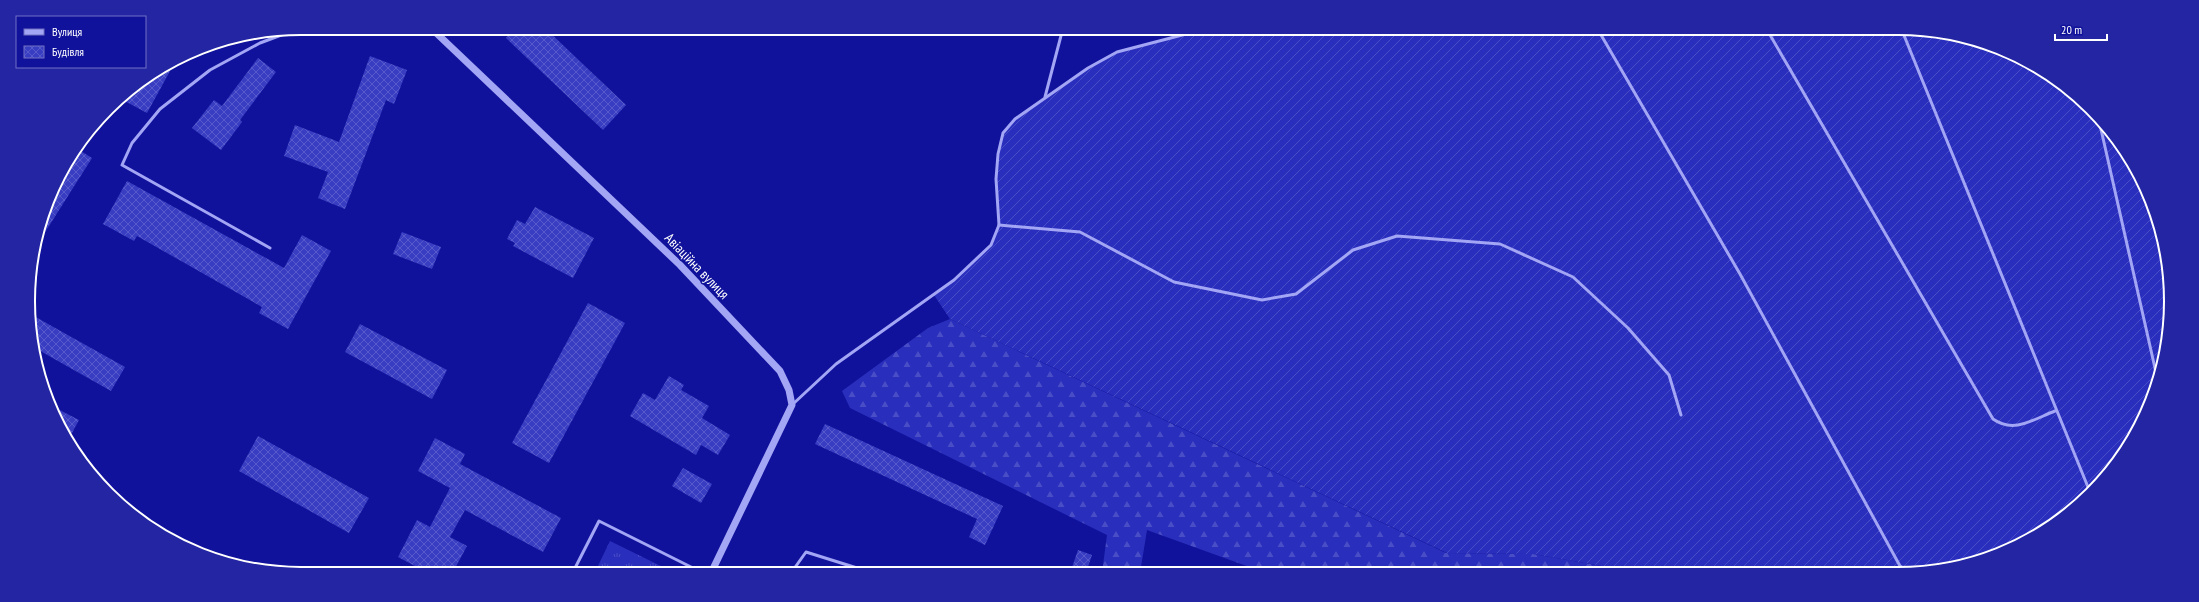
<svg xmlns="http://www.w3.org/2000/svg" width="2199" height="602" font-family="'PT Sans Narrow',sans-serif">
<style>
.grass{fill:url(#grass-tufts)}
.forest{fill:url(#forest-firs)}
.garden{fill:url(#garden-furrows)}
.building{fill:url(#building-cross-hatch)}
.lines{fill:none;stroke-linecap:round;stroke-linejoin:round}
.service{stroke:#a3a5f5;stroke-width:3}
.tertiary{stroke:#a3a5f5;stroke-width:7}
.labels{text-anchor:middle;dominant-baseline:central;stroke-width:3;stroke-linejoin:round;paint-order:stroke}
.street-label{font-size:14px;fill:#fff;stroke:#10129b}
.rim{fill:none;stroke:#fff;stroke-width:2}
</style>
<defs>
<pattern id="grass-tufts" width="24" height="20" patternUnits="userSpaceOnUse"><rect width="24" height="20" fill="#292ebc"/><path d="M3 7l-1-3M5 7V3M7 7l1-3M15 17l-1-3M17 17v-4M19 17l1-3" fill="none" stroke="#494dc6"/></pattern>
<pattern id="forest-firs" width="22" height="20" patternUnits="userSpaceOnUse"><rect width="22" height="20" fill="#292ebc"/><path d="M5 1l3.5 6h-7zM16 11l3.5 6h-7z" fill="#494dc6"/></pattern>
<pattern id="garden-furrows" width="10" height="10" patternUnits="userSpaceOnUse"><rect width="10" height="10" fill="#292ebc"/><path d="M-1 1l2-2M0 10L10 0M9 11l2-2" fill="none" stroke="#494dc6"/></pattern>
<pattern id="building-cross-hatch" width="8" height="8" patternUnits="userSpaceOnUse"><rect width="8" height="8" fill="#383dc2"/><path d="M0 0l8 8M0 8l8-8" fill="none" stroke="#565acb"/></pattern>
</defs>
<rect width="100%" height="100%" fill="#10129b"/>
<polygon class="grass" points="610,541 675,573 603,574 596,570"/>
<polygon class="forest" points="950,319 1446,553 1533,554 1619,569 1623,572 1266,573 1147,530 1140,573 1102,573 1107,535 850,408 842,391 928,328"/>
<polygon class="garden" points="1209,28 1898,28 1951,33 2002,49 2049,74 2091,108 2125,149 2150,196 2166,248 2171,301 2166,354 2135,437 2078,506 2019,546 1933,572 1623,572 1619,569 1533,554 1447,553 950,319 934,295 954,280 991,245 999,225 996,179 998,154 1003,133 1015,119 1088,68 1117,52"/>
<g class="building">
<polygon points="515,28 545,28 626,105 603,130 506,38"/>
<polygon points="370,56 407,70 394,104 386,100 345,209 318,198 328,172 284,156 295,125 339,142"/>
<polygon points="258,58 276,72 240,120 242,122 221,150 192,128 214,100 222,106"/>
<polygon points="175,62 147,113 119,98 121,96"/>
<polygon points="76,148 92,158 42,237 37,234 37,230 56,180"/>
<polygon points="127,181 284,268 302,235 331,251 288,329 259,313 262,307 137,236 134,241 103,224"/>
<polygon points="535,207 594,238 573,278 513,246 515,243 507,239 517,220 525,224"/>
<polygon points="402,232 441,247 432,269 393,254"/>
<polygon points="588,303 625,323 549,463 512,443"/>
<polygon points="32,315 125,367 111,391 35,348"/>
<polygon points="360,324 447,370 432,399 345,352"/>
<polygon points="669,376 684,385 681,390 709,406 702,418 730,435 718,455 701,445 696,455 630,416 643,393 655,400"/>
<polygon points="50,405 79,420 72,433 58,425"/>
<polygon points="825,424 1003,506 985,545 969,537 977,519 815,444"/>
<polygon points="258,436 369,498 349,533 239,471"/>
<polygon points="435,438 465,454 460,464 561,518 543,552 465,510 450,537 467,546 452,574 430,574 398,557 417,520 430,527 450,488 418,471"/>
<polygon points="683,468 712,484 701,503 672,486"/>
<polygon points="1078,550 1092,555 1086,573 1070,573"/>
</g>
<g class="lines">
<g class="service">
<polyline points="1597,28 1740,274 1900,566 1909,572"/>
<path d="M1766,28L1993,419C2014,434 2034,419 2055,411"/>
<polyline points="1901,28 2090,492"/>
<polyline points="1045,97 1063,28"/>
<polyline points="2098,116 2157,377"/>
<polyline points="999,225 1080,232 1174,282 1262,300 1296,294 1353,250 1397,236 1500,244 1573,277 1628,328 1669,375 1681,415"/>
<polyline points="270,248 122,165 132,143 160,109 210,70 260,43 300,28"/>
<polyline points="793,404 836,364 954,280 991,245 999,225 996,179 998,154 1003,133 1015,119 1088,68 1117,52 1209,28"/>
<polyline points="791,573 806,552 873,573"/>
<polyline points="572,574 599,521 703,573"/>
</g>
<polyline class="tertiary" points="431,28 680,265 780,371 789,390 792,405 711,573"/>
</g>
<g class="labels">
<g class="street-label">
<text transform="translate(697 266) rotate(46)">Авіаційна вулиця</text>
</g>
</g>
<path d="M0 0H2199V602H0ZM301 35H1898A266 266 0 0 1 2164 301V301A266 266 0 0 1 1898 567H301A266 266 0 0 1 35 301V301A266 266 0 0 1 301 35Z" fill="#2325a3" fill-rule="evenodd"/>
<path class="rim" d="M301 35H1898A266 266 0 0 1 2164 301V301A266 266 0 0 1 1898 567H301A266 266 0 0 1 35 301V301A266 266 0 0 1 301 35Z"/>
<rect x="16" y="16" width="130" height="52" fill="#10129b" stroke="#7071c3"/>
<rect x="24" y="29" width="20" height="6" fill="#a3a5f5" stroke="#7071c3"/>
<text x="52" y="36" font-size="12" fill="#ffffff">Вулиця</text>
<rect x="24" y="46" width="20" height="12" fill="url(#building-cross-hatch)" stroke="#7071c3"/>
<text x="52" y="56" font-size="12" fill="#ffffff">Будівля</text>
<path d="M2055 34v6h52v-6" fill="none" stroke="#ffffff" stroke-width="2"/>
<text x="2061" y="34" font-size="12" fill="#ffffff" stroke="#10129b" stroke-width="3" paint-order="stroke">20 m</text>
</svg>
